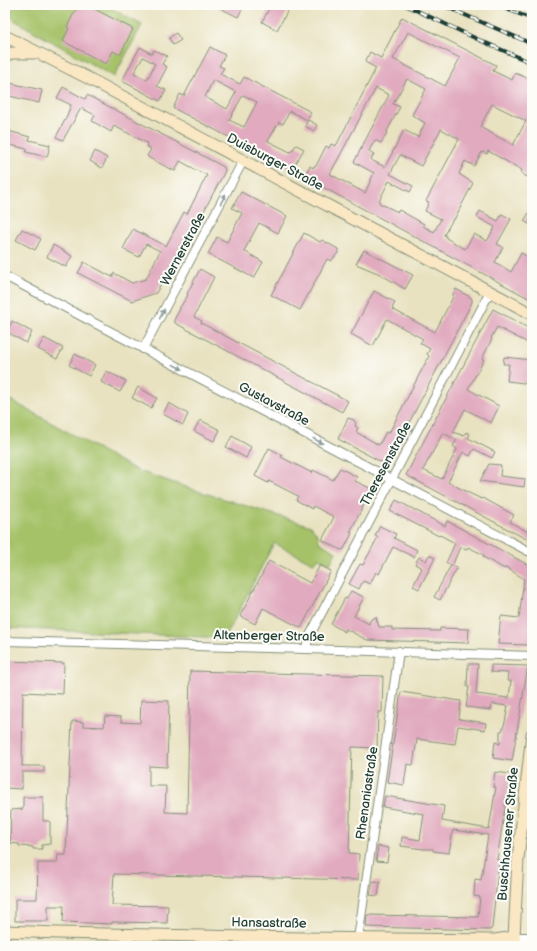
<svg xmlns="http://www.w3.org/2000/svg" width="537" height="951" font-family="'Balsamiq Sans',sans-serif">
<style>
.green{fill:#a6c269;stroke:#62804e}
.building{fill:#e1aabf;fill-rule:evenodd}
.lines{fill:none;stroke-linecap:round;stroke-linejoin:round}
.street-casing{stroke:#84907a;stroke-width:10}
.secondary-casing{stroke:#84907a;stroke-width:13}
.street{stroke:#fff;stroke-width:8}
.secondary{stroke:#fae7c3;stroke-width:11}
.rail-casing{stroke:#1f3d34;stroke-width:4}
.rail{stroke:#fdfcf7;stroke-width:2.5;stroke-dasharray:8;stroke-linecap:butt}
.oneway{fill:#8f9e9a}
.labels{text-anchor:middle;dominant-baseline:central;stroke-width:4;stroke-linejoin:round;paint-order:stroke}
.street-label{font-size:13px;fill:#1f3d34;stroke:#fdfcf7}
</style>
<rect width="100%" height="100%" fill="#fdfcf7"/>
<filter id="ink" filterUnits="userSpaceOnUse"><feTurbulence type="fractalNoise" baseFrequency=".025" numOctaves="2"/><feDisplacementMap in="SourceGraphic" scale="8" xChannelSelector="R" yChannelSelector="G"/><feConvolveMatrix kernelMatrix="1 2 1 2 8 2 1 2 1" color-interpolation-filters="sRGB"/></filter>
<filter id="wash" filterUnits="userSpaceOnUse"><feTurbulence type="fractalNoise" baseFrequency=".012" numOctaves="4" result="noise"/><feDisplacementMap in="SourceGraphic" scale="16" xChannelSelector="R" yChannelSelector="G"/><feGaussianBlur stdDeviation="0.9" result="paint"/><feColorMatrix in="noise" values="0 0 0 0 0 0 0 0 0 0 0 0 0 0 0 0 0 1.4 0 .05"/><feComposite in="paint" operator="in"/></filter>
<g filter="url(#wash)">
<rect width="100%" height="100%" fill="#e8e2c0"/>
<g class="green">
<polygon points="13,5 105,5 142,25 114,77 14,20 11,16"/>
<polygon points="5,397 136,470 198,491 311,526 318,535 319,542 336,552 330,564 319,558 313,563 274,543 225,638 5,628"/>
</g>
<g id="blocks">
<g class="building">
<polygon points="78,5 87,5 133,29 120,55 113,51 106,64 63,41 69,28 67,27"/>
<polygon points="214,5 244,5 238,17"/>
<polygon points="271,5 291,5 277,30 262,22"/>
<path d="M402,17L496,65L493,71L512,80L515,73L532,80V168L527,177L521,173L522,170L488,151L487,154L482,152L474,166L465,161L459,174L473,183L454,220L453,219L444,235L446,236V238L465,249L474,234L487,241L495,227L477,217L480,211L498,221L502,214L511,219L497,244L503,247L495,262L511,272L521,253L532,259V300L304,177L310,166L313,168L314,166H316L326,146L329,148L331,144L336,146L376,68L365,62L370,52L381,58ZM408,32L460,58L445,86L393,59ZM407,79L426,89L412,115L425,123L418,137L404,130L385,167L371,160L374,154L369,151L375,140L381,143L388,131H387L400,107L393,104ZM376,88L389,95L354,162L374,173L365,193L330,174ZM492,104L526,121L513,145L480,127ZM441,129L459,139L426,201L429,202L425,211L441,219L434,232L423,226L424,224L399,210L398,212L379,203L380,201H379L389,181L410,192L413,186L390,174L400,155L421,166Z"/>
<polygon points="176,33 181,40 173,45 169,38"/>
<path d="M140,47L152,54L154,50L167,56L162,64L167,67L157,86L166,90L160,101L122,81ZM143,57L155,64L147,80L134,73Z"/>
<path d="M210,47L225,55L219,66L224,68L220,74L240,84L244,77L311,112L307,120L290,111L283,124L279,122L268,141L290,152L291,151H292L296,145L304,149L292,170L173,108L180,94L184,96ZM213,80L236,92L227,109L205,97ZM243,95L257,102L244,127L229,120Z"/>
<polygon points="5,82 42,90 39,103 5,95"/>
<polygon points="63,87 85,99 87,95 224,167 225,171 185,247 181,245 156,293 132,301 78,273 84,262 112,277 114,273 132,283 146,279 160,251 146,244 139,257 123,249 133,229 166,246 184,212 187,214 207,175 196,170 194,170 193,168 180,161 175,171 151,159 147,156 151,149 146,146 147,143 114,126 111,132 92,121 95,115 81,108 63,140 56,137 66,118 71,105 57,98"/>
<polygon points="308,120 317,125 314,131 305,126"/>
<polygon points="5,130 30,137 29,140 50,145 47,157 26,152 27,149 5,144"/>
<polygon points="95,151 107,158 102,168 90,161"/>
<polygon points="241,192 287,216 278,233 259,223 244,251 263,262 254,278 208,254 217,237 227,242 242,213 232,208"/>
<polygon points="532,208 532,226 524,221"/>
<polygon points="22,229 41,239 35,250 16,240"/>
<polygon points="304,233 320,242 322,240 338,249 338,253 331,261 327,259 300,310 271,295"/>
<polygon points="53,245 72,256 66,267 47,257"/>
<polygon points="364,250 413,275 405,289 380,274 356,264"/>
<polygon points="200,269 214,277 194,317 202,321 201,323 348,401 342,412 175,323 174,320 180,309 179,309 188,295 187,294"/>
<polygon points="456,289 470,297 472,299 472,302 387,465 338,439 348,418 354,420 356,424 355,426 358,428 356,432 379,445 386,432 389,433 429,356 427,354 430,349 420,343 423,339 387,319 373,346 351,334 374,291 395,302 392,309 435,332 453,297 453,294"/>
<path d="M493,309L532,330V345L497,327L491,338L492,339L482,359L484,360L468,389L499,406L491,423L465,409L453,432L464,436L466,432L470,434L468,438L495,452L492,458L474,449L470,456L463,452L448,482L473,495L482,499L483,498L514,515L510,522L532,534V542L406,475ZM443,433L457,440L453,446L457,449L442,479L423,470Z"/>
<polygon points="12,321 32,332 26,343 7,332"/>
<polygon points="44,338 63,348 57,359 38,349"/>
<polygon points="75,354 95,365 89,376 69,365"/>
<polygon points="504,357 532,360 532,384 507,381 509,364 503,364"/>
<polygon points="106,371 126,381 120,392 101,382"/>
<polygon points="138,387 157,398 151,408 132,398"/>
<polygon points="169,403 188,414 183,425 163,414"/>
<polygon points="200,420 220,430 214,441 194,431"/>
<polygon points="232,436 251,447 246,458 226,447"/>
<polygon points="269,448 282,455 281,457 312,473 313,470 333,480 340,468 357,477 355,481 372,489 350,532 352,533 344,549 341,550 322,540 334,517 313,506 312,509 296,500 298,496 269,481 268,483 255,476"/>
<polygon points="489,464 501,465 500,476 525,479 524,487 480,481"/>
<polygon points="396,500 445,526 447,521 532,567 532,631 530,645 498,644 501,616 519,618 524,579 506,567 505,569 483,557 484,555 468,547 467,549 460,547 452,566 457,568 440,600 434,597 451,565 446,563 455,543 440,535 439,536 390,511"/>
<polygon points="380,526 396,534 394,538 417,550 414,557 393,547 379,574 376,572 370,584 363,581 359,589 349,584 360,564 363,565 378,537 375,536"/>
<polygon points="429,555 435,558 419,589 413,586 422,568 415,564 419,557 426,561"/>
<polygon points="269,561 310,583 320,565 331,571 301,628 263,608 255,624 240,616"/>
<polygon points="351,591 364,597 354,616 369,624 371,619 376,617 379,627 392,627 392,630 440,631 440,628 469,629 468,643 367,640 346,629 345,632 331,624 345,598 347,599"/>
<polygon points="5,661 64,663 63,694 23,692 22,766 44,766 44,772 22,772 22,789 5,788"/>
<polygon points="468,664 478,664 476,694 509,698 511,681 507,681 508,673 491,672 491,665 528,666 512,761 493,758 495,742 500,744 500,731 502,731 505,722 508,706 492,704 491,710 466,707 469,687 467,687"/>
<polygon points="190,671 383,676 382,712 378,712 377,748 352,747 349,853 359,854 358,880 114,874 112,905 168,906 167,923 112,922 112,924 63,922 64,906 48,906 48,921 15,921 15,899 37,899 38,863 57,863 58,855 66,855 72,721 83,722 83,726 104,727 105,716 121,717 121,722 140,723 141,700 169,701 167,767 149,766 149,786 166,786 165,812 187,813"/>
<polygon points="401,692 461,701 459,719 486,723 485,730 458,726 455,744 417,739 413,765 407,764 404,785 387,782"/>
<polygon points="495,772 510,774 497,860 499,860 492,928 490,930 366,927 367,915 478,917 480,897 474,896 475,879 481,880 488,835 453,830 449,853 433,851 433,849 423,849 401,846 402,837 420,840 424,814 383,807 385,796 444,806 442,821 489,829 496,787 493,787"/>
<polygon points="23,797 43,797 43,821 50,821 50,844 42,845 42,849 33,849 33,847 19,846 19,844 10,843 11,810 23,809"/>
<polygon points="378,846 389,848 387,862 376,861"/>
<polygon points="373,881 380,882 378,896 370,895"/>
</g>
</g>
</g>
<g filter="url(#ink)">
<use href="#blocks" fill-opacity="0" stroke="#84907a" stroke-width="1"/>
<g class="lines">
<g class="street-casing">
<g id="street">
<polyline points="5,276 532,553"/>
<polyline points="143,349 243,161"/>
<polyline points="5,641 306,649 532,656"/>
<polyline points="306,649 308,639 490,292"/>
<polyline points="514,937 532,937"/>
<polyline points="358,939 399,651"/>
</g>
</g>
<g class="secondary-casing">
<g id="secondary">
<polyline points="5,36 84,76 532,314"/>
<polyline points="5,56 12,53 34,53"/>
<polyline points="5,931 58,933 303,938 495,940 514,937"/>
<polyline points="515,946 514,937 518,859 532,734"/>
</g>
</g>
<use href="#street" class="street"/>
<use href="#secondary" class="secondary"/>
<g class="rail-casing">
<g id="rail">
<polyline points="405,5 477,39 532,63"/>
<polyline points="442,5 532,44"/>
<polyline points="496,5 532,19"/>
<polyline points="522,5 532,9"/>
</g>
</g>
<use href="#rail" class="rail"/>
</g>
<defs><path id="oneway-solid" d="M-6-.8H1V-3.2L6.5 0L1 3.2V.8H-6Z"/></defs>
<g class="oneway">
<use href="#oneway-solid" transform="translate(223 199) rotate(-62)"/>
<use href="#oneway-solid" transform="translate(162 314) rotate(-62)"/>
<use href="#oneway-solid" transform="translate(178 367) rotate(28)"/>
<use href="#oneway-solid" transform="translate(318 441) rotate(28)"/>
</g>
</g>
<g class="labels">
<g class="street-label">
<text transform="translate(275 162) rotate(28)">Duisburger Straße</text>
<text transform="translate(183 249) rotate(-62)">Wernerstraße</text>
<text transform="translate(274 404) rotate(28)">Gustavstraße</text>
<text transform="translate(386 464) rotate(-62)">Theresenstraße</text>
<text transform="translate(269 636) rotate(1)">Altenberger Straße</text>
<text transform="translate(367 793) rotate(-82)">Rhenaniastraße</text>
<text transform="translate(508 834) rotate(-85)">Buschhausener Straße</text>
<text transform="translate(269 923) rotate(1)">Hansastraße</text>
</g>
</g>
<rect width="537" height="951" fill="none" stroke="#fdfcf7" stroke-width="20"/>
</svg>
